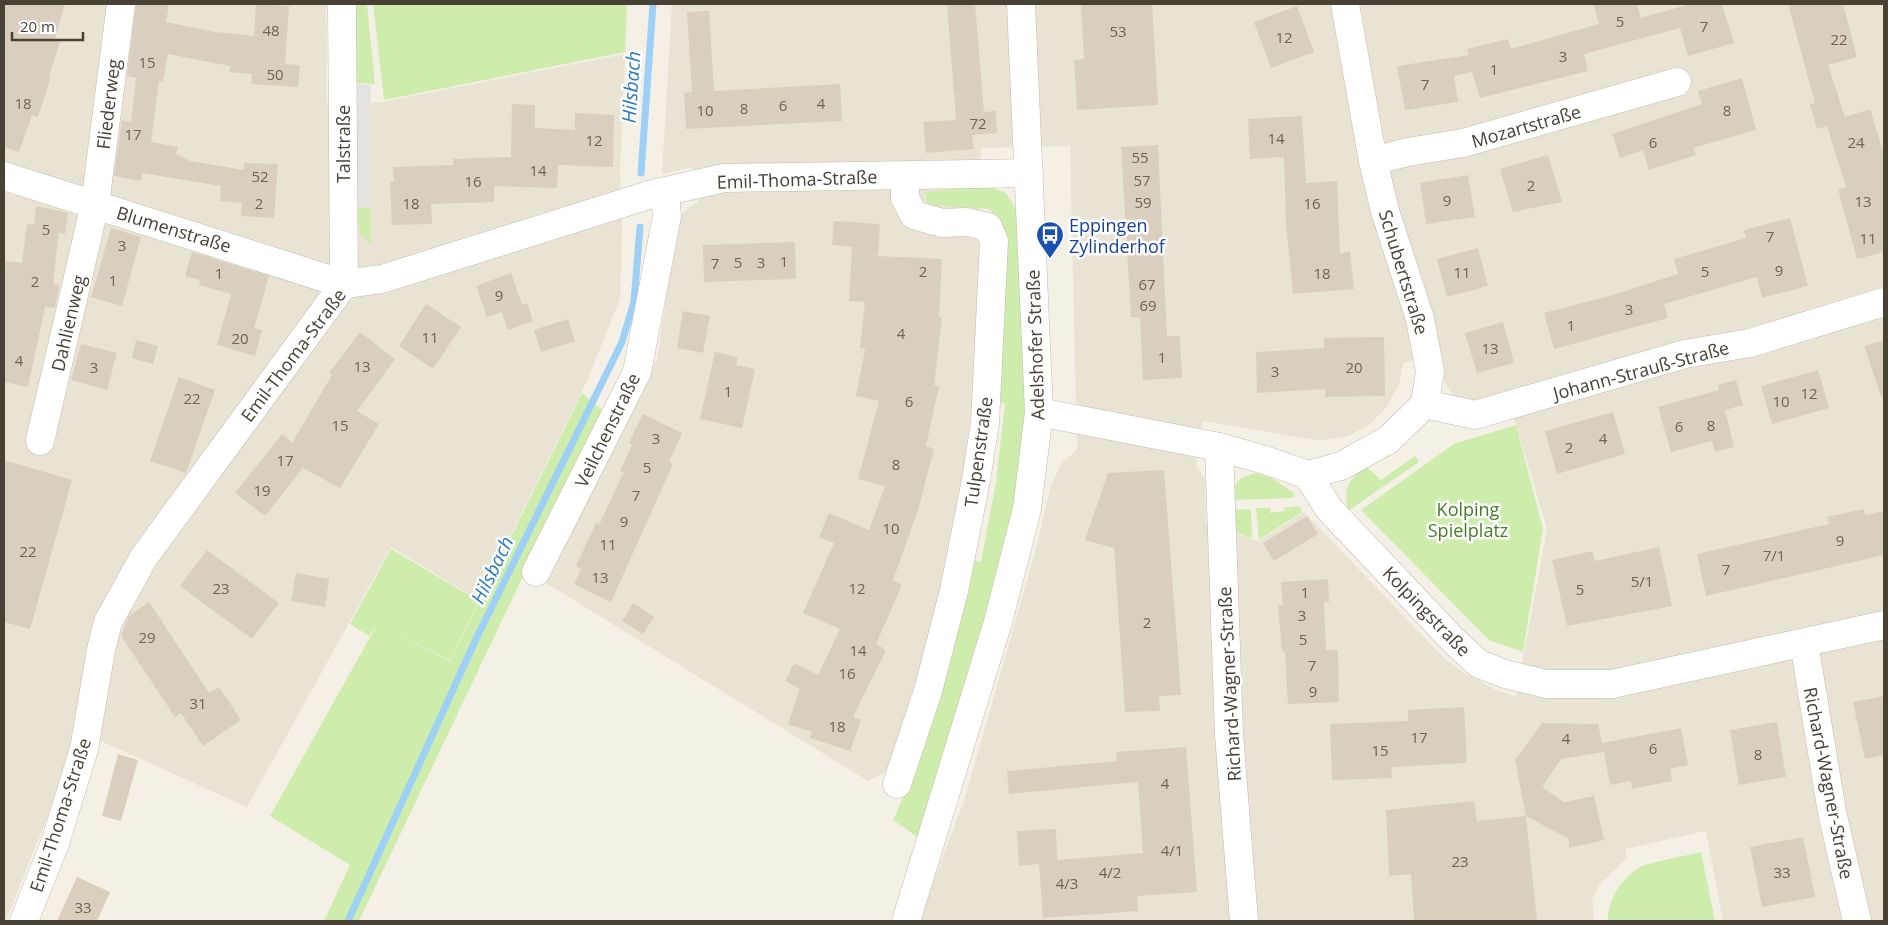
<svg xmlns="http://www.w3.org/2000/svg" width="1888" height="925" font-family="'Open Sans',sans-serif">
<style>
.residential{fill:#e9e3d4;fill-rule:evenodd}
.green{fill:#ceecac}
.parking{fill:#e5e3df}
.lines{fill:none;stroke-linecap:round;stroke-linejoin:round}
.stream{stroke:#9ed0f6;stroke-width:7}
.building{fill:#dacfbe}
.minor-casing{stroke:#c4bbab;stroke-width:29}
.minor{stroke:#fff;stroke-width:28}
.labels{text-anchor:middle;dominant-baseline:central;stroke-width:5;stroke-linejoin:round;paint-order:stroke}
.number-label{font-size:15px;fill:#6c6457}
.street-label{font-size:18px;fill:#484135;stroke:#fff}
.transit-label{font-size:18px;fill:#164399;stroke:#fff;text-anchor:start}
.park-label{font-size:18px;fill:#447e23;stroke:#fff}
.water-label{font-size:19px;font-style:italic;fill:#257abc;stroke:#fff}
</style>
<rect width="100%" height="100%" fill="#f4f0e6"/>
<g class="residential">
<polygon points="4,4 326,4 327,106 382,102 625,54 620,169 622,226 620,299 586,383 479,600 391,547 247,807 81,732 6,921 4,921"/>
<path d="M672,4H1884V921H1723L1706,831L1625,849L1627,858L1600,884L1592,899L1594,921H918L964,801L1037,545L1051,485L1062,462L1077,450L1070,146L981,148L978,307L973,394L965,463L942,588L915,685L888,771L868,781L541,580L657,359L676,231L681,214L698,202L692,167L662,174ZM1441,353L1444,381L1455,398L1465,403L1506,391L1547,529L1516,697L1494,689L1464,673L1443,657L1304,512L1259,541L1206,524L1205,480L1196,465L1202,421L1320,441L1349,436L1370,424L1386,408L1399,385L1403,363Z"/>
</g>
<g class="green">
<polygon points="352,4 367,4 375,84 354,83"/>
<polygon points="373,4 627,4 625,52 384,100"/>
<polygon points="988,186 1006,193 1019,214 1025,415 1014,508 985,615 917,837 893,820 906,791 973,560 981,562 996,482 1005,404 995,401 1004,232 990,209 928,205 925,192"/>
<polygon points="371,208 371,245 361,235 355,209"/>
<polygon points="582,393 602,410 359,921 324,921 350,865 270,816 378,623 369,636 350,624 391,549 479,601 450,660 379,624 450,661"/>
<polygon points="1516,425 1543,528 1523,652 1489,640 1361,510 1454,444"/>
<path d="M1415,456L1419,462L1348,511C1343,487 1348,481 1366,466L1381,480Z"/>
<path d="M1255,473L1272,478L1295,494L1292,498L1231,500C1233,483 1238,478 1255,473Z"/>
<polygon points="1299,506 1302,512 1259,540 1256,508 1270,508 1270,513 1285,511 1284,508"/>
<polygon points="1251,509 1252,538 1232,531 1231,510"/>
<path d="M1701,852L1715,921H1608C1607,900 1622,878 1640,867C1652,861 1687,856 1701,852Z"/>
</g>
<polygon class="parking" points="354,84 371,85 371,206 355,207"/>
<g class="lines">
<g class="stream">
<polyline points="641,173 653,4"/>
<polyline points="348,921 476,639 622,342 634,302 640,227"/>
</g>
</g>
<g class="building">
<polygon points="4,4 65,4 55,39 60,41 49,76 51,76 38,117 32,115 19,152 4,147"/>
<polygon points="136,4 169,4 166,22 215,32 254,36 256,4 289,6 285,64 300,65 298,87 251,84 252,74 229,72 230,66 168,54 163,82 159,81 151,142 178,147 176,154 190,161 244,170 244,163 278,164 274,218 241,216 242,203 220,201 221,186 142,173 141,181 114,176 122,120 131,122 134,97 136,78 127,76"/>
<polygon points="947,4 975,4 984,112 996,111 997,133 972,135 974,149 926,153 923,122 956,120"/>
<polygon points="1081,4 1152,4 1158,105 1077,110 1074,60 1084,59"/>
<polygon points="1593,4 1637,4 1641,18 1690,4 1722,4 1734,43 1688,56 1680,28 1584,54 1588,71 1480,98 1472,72 1454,76 1458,102 1405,110 1397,66 1469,55 1467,49 1508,39 1511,49 1599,24"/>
<polygon points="1788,4 1843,4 1857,57 1828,65 1845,117 1870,109 1884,154 1884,252 1857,259 1838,189 1846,187 1827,126 1817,129 1810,104 1815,103"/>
<polygon points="1297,6 1314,52 1271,68 1254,22"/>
<polygon points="709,11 714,91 840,84 842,121 686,129 684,93 692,92 687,12"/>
<polygon points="1742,78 1756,130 1693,148 1696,155 1649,170 1643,150 1620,158 1612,134 1702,104 1698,91"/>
<polygon points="512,104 535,105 535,128 575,130 575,113 614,115 613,167 558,165 557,188 494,186 494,202 431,204 432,224 392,225 390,182 394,182 393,167 453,165 453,159 511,157"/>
<polygon points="1302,116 1306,183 1337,181 1340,253 1350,252 1354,289 1293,294 1286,225 1284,157 1250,159 1248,119"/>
<polygon points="1158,145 1167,336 1180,336 1182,378 1143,380 1140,317 1131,317 1121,147"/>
<polygon points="1548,155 1562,202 1513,212 1500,169"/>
<polygon points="1468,175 1475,217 1426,224 1420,183"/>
<polygon points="36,206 68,213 65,234 59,233 56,255 53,284 59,285 57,298 55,308 45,307 28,387 4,382 4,276 6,261 22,263 27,224 34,225"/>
<polygon points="1790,218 1808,286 1762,298 1757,277 1664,304 1668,318 1554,349 1544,313 1613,295 1678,274 1674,259 1746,238 1744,230"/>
<polygon points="834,221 880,224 878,256 942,259 939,317 942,317 934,385 939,386 926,446 934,449 918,510 893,580 902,585 876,644 886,650 853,717 861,720 850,751 810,738 812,732 788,724 800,689 785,681 794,663 818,675 840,629 803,613 834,543 819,537 829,513 869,530 885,486 858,479 879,401 856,396 865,349 860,348 865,302 849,301 852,247 832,245"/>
<polygon points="111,228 141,237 122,306 91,297"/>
<polygon points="795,242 796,279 704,282 703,245"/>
<polygon points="1478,248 1488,286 1447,297 1437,259"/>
<polygon points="192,252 269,276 254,328 262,330 255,356 217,345 231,294 199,285 200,280 185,276"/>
<polygon points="511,273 522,305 527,303 533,321 508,330 502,312 487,317 476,286"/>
<polygon points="426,304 461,327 433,369 399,346"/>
<polygon points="683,311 710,316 703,353 677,348"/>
<polygon points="568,319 575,341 541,352 534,330"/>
<polygon points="1503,322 1514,363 1477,373 1465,333"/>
<polygon points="360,332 395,359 357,411 379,424 340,488 303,468 265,516 235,493 282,434 292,443 332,375 329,373"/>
<polygon points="1384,337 1385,396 1325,397 1325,389 1257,393 1256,352 1324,348 1324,338"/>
<polygon points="136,340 158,346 153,364 132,358"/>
<polygon points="1884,340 1884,396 1881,397 1864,346"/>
<polygon points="81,344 117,353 107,390 71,380"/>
<polygon points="715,352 738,357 736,365 755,369 742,428 700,419"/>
<polygon points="1818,370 1829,408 1772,424 1761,386"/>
<polygon points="179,377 215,390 186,473 150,461"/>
<polygon points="1736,380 1743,405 1725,410 1734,447 1715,452 1712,441 1671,452 1658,407 1719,390 1718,385"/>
<polygon points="1613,412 1625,454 1557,474 1545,431"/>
<polygon points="643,414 682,433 669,462 673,464 611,602 574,584 581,569 576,566 596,523 599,525 624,472 620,471 632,445 629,443"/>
<polygon points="4,460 72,480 30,629 4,622"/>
<polygon points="1164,470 1181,695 1159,696 1160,711 1125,712 1114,548 1085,540 1108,473"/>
<polygon points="1864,509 1865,515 1884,511 1884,555 1706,596 1697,554 1829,524 1827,517"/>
<polygon points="1307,516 1318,534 1274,561 1263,543"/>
<polygon points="1659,547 1672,606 1567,626 1552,560 1593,551 1595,561"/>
<polygon points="207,550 279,603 252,639 180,586"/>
<polygon points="296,573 329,579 325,607 291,601"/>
<polygon points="1328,579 1329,602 1324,602 1326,650 1338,650 1339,702 1288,704 1285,652 1282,652 1278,605 1283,605 1281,582"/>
<polygon points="149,602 209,693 219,687 241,720 203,746 181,713 175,717 121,636 129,616"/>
<polygon points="633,603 654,617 643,634 622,621"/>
<polygon points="1884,696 1884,755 1865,759 1853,702"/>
<polygon points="1464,707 1467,763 1391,767 1392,778 1332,780 1330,724 1408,721 1408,710"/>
<polygon points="1777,722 1786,777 1739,785 1730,730"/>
<polygon points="1542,723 1598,724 1604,751 1602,743 1681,728 1688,765 1670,769 1672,781 1632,789 1631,781 1610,785 1604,752 1561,759 1542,787 1564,802 1594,796 1604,840 1569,848 1569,839 1526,816 1537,921 1414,921 1411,874 1389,876 1386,810 1474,801 1477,821 1526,816 1515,760"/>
<polygon points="1186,747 1197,892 1137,896 1138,911 1043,918 1039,864 1019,866 1017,831 1056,829 1057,860 1143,853 1138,782 1009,794 1007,771 1117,761 1116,752"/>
<polygon points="118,754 138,760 121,821 102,816"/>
<polygon points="1803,837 1815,897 1762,907 1750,847"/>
<polygon points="77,877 110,892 97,921 57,921"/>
</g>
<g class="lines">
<g class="minor-casing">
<g id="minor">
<polyline points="342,4 344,284"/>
<polyline points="1373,161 1408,152 1463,143 1677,82"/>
<polyline points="4,176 344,284 382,279 649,195 724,178 1029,173"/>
<polyline points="1425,404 1475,415 1685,354 1750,343 1884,302"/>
<polyline points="1039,412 1219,447 1265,460 1308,475 1329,509 1453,640 1479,664 1505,674 1546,684 1612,684 1884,625"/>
<polyline points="40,441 95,204 121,4"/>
<polyline points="1219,447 1229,735 1244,921"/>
<polyline points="1308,475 1341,466 1388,440 1425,404 1430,371 1420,319 1385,211 1373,161 1345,4"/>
<polyline points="536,572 637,372 667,216 665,192"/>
<polyline points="1804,643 1832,812 1857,921"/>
<polyline points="897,784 928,691 954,591 976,480 985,423 994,241 988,227 967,222 942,223 914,215 905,198 905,176"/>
<polyline points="24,921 55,843 84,749 101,650 108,622 144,557 344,284"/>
<polyline points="906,921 998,622 1027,509 1039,412 1021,4"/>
</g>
</g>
<use href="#minor" class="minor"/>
</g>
<defs>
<g id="bus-pin" transform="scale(1.4375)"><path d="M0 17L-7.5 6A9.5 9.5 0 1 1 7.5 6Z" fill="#1a4fb4" stroke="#fff"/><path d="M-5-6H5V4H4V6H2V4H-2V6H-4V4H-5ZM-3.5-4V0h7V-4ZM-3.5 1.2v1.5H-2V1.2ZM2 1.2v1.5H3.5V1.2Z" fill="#fff"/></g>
</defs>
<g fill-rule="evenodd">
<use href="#bus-pin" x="1050" y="235"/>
</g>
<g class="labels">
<g class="number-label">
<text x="1620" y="21">5</text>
<text x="1704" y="26">7</text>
<text x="271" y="30">48</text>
<text x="1118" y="31">53</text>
<text x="1284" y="37">12</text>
<text x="1839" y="39">22</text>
<text x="1563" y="56">3</text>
<text x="147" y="62">15</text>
<text x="1494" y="69">1</text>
<text x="275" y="74">50</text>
<text x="1425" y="84">7</text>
<text x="23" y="103">18</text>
<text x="821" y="103">4</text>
<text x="783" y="105">6</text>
<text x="744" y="108">8</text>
<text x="705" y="110">10</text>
<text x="1727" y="110">8</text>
<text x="978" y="123">72</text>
<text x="133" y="134">17</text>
<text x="1276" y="138">14</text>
<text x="594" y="140">12</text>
<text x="1653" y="142">6</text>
<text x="1856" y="142">24</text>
<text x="1140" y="157">55</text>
<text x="538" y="170">14</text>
<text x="260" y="176">52</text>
<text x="1142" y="180">57</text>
<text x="473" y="181">16</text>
<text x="1531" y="185">2</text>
<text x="1447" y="200">9</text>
<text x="1863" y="201">13</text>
<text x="1143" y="202">59</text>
<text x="259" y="203">2</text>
<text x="411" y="203">18</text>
<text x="1312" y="203">16</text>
<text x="46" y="229">5</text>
<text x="1770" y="236">7</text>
<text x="1868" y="238">11</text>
<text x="122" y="245">3</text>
<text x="784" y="261">1</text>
<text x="738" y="262">5</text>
<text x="761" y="262">3</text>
<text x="715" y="263">7</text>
<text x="1779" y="270">9</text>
<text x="923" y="271">2</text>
<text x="1705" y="271">5</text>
<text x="1462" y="272">11</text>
<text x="219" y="273">1</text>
<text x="1322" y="273">18</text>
<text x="113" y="280">1</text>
<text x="35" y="281">2</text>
<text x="1147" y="284">67</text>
<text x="499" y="295">9</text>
<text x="1148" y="305">69</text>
<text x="1629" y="309">3</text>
<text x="1571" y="325">1</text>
<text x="901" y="333">4</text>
<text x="430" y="337">11</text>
<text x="240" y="338">20</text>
<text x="1490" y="348">13</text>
<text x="1162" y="357">1</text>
<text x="19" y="360">4</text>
<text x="362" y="366">13</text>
<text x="94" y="367">3</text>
<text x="1354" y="367">20</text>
<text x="1275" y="371">3</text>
<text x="728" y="391">1</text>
<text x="1809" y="393">12</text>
<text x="192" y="398">22</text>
<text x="909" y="401">6</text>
<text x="1781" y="401">10</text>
<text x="340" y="425">15</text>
<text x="1711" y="425">8</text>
<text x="1679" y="426">6</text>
<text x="656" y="438">3</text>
<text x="1603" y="438">4</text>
<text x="1569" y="447">2</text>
<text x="285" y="460">17</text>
<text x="896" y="464">8</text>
<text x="647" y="467">5</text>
<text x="262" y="490">19</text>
<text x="636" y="495">7</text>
<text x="624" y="521">9</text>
<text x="891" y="528">10</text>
<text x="1840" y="540">9</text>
<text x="608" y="544">11</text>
<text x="28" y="551">22</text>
<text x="1774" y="555">7/1</text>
<text x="1726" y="569">7</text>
<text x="600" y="577">13</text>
<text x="1642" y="581">5/1</text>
<text x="221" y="588">23</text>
<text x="857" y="588">12</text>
<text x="1580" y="589">5</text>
<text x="1305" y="592">1</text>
<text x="1302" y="615">3</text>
<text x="1147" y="622">2</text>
<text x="147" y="637">29</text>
<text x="1303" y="639">5</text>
<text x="858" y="650">14</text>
<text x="1312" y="665">7</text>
<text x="847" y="673">16</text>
<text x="1313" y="691">9</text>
<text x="198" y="703">31</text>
<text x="837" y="726">18</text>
<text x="1419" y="737">17</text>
<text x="1566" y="738">4</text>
<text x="1653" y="748">6</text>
<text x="1380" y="750">15</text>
<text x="1758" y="754">8</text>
<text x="1165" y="783">4</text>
<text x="1172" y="850">4/1</text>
<text x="1460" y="861">23</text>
<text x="1110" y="872">4/2</text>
<text x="1782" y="872">33</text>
<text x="1067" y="883">4/3</text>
<text x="83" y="907">33</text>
</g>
<g class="street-label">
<text transform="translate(108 104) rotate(-83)">Fliederweg</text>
<text transform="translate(1526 126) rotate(-16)">Mozartstraße</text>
<text transform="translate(343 144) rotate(-90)">Talstraße</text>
<text transform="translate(797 179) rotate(-2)">Emil-Thoma-Straße</text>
<text transform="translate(174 229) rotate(17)">Blumenstraße</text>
<text transform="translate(1404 272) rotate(73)">Schubertstraße</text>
<text transform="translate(68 323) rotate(-77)">Dahlienweg</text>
<text transform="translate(1035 345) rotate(-92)">Adelshofer Straße</text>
<text transform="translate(293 355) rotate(-53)">Emil-Thoma-Straße</text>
<text transform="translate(1641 370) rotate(-15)">Johann-Strauß-Straße</text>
<text transform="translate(607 430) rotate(-64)">Veilchenstraße</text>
<text transform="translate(978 452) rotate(-82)">Tulpenstraße</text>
<text transform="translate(1427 611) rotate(46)">Kolpingstraße</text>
<text transform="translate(1229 684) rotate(-93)">Richard-Wagner-Straße</text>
<text transform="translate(1829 783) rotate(79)">Richard-Wagner-Straße</text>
<text transform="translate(60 815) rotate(-72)">Emil-Thoma-Straße</text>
</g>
<g class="transit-label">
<text x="1069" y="225">Eppingen<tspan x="1069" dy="21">Zylinderhof</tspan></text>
</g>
<g class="park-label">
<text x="1468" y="509">Kolping<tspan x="1468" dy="21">Spielplatz</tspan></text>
</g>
<g class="water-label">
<text transform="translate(631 87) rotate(-86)">Hilsbach</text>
<text transform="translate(492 570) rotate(-64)">Hilsbach</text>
</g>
</g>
<rect width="1888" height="925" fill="none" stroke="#484135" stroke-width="10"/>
<path d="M12 32v8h71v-8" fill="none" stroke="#484135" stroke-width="2.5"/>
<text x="20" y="32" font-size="15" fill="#484135" stroke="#ffffff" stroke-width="4" paint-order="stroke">20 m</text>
</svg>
